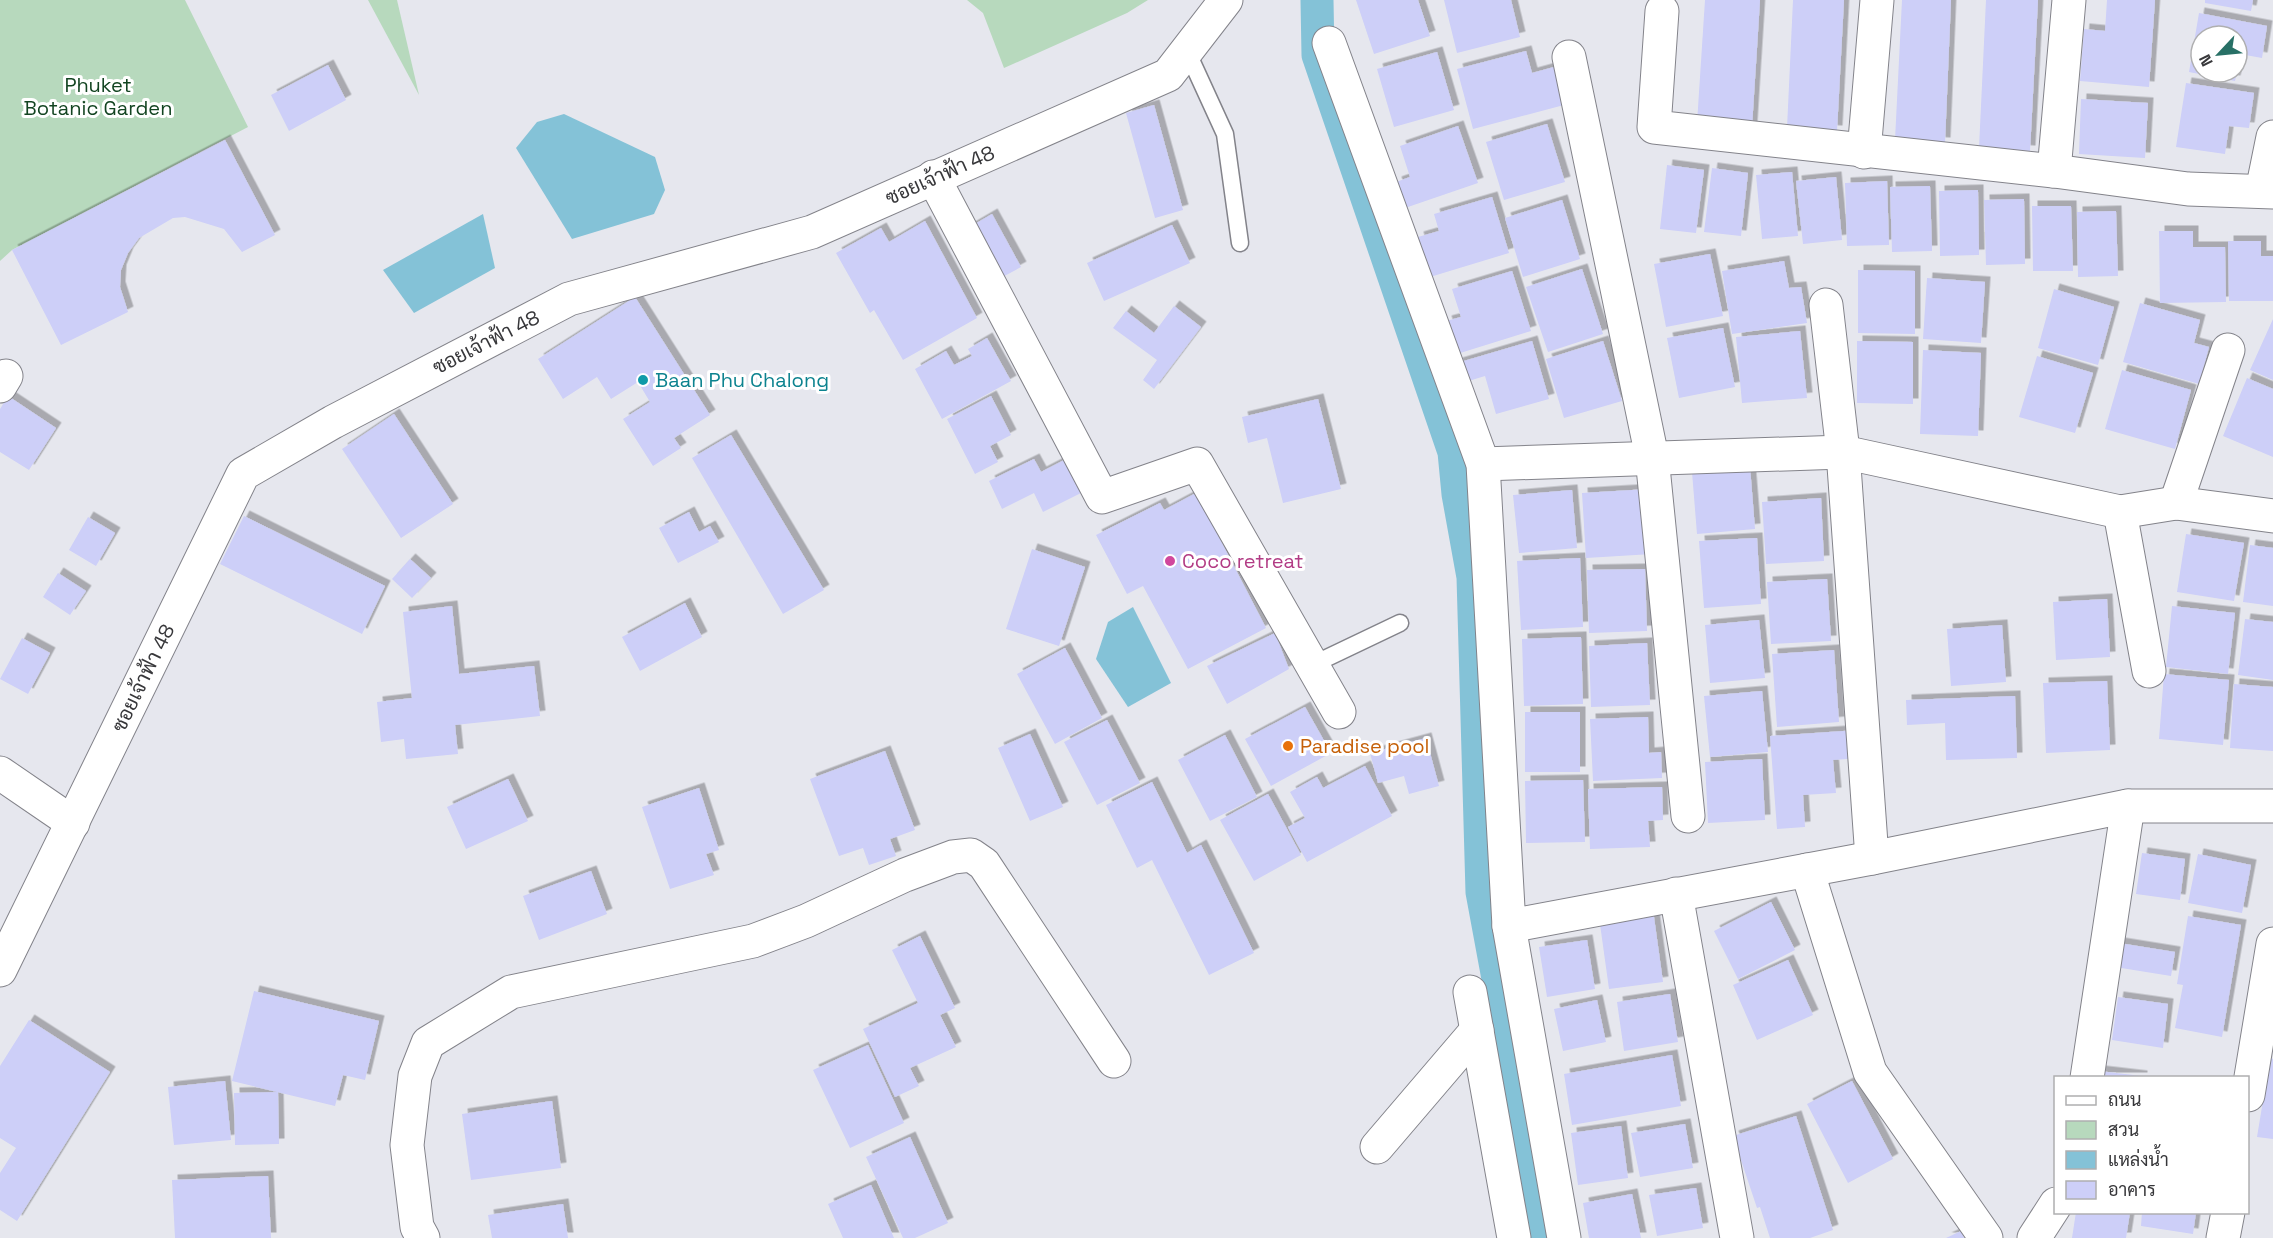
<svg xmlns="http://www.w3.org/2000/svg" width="2273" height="1238" font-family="'Space Grotesk',Sarabun,sans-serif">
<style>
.green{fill:#b7d9bd}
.water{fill:#84c2d7}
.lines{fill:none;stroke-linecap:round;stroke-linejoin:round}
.canal{stroke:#84c2d7;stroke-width:33}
.building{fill:#cdcff8;filter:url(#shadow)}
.service-casing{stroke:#83838a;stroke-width:19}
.minor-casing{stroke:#83838a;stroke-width:35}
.service{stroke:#fff;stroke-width:16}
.minor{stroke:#fff;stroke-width:33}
.culture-dot{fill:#0f9aa8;stroke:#fff;stroke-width:2}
.hotel-dot{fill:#d1479c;stroke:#fff;stroke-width:2}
.food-dot{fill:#e8710a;stroke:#fff;stroke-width:2}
.labels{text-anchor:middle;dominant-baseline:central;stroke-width:6;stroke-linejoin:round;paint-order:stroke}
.park-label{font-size:20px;fill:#124421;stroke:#fff}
.street-label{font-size:20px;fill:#37373a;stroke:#fff}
.culture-label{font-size:20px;fill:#0d838f;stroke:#fff;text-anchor:start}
.hotel-label{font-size:20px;fill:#b23c85;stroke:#fff;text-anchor:start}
.food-label{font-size:20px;fill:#c56008;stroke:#fff;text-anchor:start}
</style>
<defs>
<filter id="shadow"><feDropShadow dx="5.5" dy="-5.5" stdDeviation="0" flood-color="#0004"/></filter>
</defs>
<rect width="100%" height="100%" fill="#e6e7ee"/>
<g class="green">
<polygon points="0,0 185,0 248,127 12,250 0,261"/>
<polygon points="368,0 397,0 419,95"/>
<polygon points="967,0 1148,0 1127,13 1004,68 983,13"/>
</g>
<g class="water">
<polygon points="564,114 655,157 665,190 654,214 572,239 516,148 537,122"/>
<polygon points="483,214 495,268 414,313 383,270"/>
<polygon points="1133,607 1171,683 1128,707 1096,659 1108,622"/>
</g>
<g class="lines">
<polyline class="canal" points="1317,0 1318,55 1454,452 1458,494 1473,577 1482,892 1546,1238"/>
</g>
<g class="building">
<polygon points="1356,0 1418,0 1430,36 1374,54"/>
<polygon points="1444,0 1511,0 1520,37 1457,53"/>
<polygon points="1705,0 1760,0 1752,127 1697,123"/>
<polygon points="1793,0 1844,0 1837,131 1787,128"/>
<polygon points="1902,0 1951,0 1945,143 1895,140"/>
<polygon points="1986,0 2038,0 2030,151 1979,148"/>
<polygon points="2107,0 2155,0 2149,87 2080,81 2084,29 2105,31"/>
<polygon points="2205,0 2253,0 2251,11 2205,3"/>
<polygon points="2199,13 2267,26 2262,58 2240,54 2237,63 2237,36 2201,36 2201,72 2237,72 2235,81 2189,72"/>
<polygon points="1526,51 1532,73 1554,67 1564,105 1473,129 1457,69"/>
<polygon points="1437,52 1454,110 1394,127 1377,69"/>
<polygon points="328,65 346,100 289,131 271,95"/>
<polygon points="2186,83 2254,93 2249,128 2229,126 2225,154 2176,147"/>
<polygon points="2081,99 2148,103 2145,158 2079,154"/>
<polygon points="1154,105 1183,210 1155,218 1126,113"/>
<polygon points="1547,124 1565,182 1504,200 1486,142"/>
<polygon points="1458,126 1478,183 1405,208 1396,182 1410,177 1400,146"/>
<polygon points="225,140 275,235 242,252 224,229 185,217 173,218 139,238 128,253 121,270 120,287 128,312 61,345 12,250"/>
<polygon points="1667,165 1704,170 1696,233 1660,229"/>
<polygon points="1712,168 1748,173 1741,236 1704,232"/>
<polygon points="1792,172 1798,236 1762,239 1756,175"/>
<polygon points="1836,177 1842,240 1803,244 1796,181"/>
<polygon points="1887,181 1889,245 1847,246 1845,183"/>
<polygon points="1930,186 1932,251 1892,252 1890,187"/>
<polygon points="1978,190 1979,255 1940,256 1939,191"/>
<polygon points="1492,197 1509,253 1430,277 1418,237 1439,231 1434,214"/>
<polygon points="2024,199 2025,264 1986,265 1984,200"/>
<polygon points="1562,200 1580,259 1523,277 1505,218"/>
<polygon points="2032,206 2071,206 2073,271 2033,271"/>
<polygon points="2116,211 2118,276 2078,277 2077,212"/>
<polygon points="992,214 1021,267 997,280 968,228"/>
<polygon points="925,221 977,318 903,360 874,310 870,313 836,253 881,228 889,242"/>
<polygon points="1172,225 1190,263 1104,301 1087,263"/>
<polygon points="2159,231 2193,231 2193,247 2225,247 2226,302 2160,303"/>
<polygon points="2228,241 2261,241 2261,256 2273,256 2273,301 2229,301"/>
<polygon points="1710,254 1723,316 1666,327 1654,264"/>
<polygon points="1784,261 1789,288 1801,287 1807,323 1732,334 1722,271"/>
<polygon points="1582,269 1603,334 1548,352 1526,287"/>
<polygon points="1858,270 1915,271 1915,334 1858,333"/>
<polygon points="1512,271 1531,331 1457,354 1446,321 1461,317 1452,289"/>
<polygon points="1927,278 1985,282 1981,343 1923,339"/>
<polygon points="2054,289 2114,307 2098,365 2038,348"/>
<polygon points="635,297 710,415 674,438 681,448 653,466 623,419 650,402 638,382 611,399 597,377 563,399 538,359"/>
<polygon points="2140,303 2200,320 2194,343 2209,347 2199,384 2123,362"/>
<polygon points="1174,306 1201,327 1154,389 1143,380 1157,360 1113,328 1126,311 1154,333"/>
<polygon points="2273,319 2273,380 2250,370"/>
<polygon points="1723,328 1735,387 1679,398 1667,338"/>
<polygon points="1800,331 1807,398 1742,403 1736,337"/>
<polygon points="987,338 1011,381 942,419 915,369 946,351 954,365 972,356 968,349"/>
<polygon points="1532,341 1549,399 1496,414 1485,376 1462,383 1457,363"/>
<polygon points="1603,341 1622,401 1564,418 1546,359"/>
<polygon points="1857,341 1913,342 1913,404 1857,403"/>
<polygon points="1923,350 1981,353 1978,436 1920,434"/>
<polygon points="2037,356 2093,373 2075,433 2019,417"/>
<polygon points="2122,370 2191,390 2175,449 2105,429"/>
<polygon points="2247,378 2273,389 2273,457 2223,436"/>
<polygon points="8,396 56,428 29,470 0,452 0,409"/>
<polygon points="991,396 1011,435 990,446 998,462 975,474 947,419"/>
<polygon points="1318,399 1341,489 1283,503 1267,438 1248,443 1242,417"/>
<polygon points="394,414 453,504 401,538 342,449"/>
<polygon points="731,435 824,590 783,614 692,458"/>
<polygon points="1070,457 1087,490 1043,512 1034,493 1002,509 989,481 1034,459 1041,472"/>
<polygon points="1750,467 1755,529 1697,534 1692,472"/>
<polygon points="1649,489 1652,554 1586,558 1582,493"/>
<polygon points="1572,490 1577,548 1519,553 1513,495"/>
<polygon points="1196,493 1266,628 1188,669 1143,586 1127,594 1096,535 1160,503 1164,510"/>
<polygon points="1821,498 1824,561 1766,564 1762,502"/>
<polygon points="689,512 699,532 710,526 719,542 678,563 659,528"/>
<polygon points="244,516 385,586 362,634 220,564"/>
<polygon points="88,517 115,533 96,566 69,550"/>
<polygon points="2186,534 2244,543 2234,601 2177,592"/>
<polygon points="1757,538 1761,604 1704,608 1699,541"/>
<polygon points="2250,545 2273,548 2273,606 2243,602"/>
<polygon points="1032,549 1085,567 1059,646 1006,629"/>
<polygon points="1580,558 1583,627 1521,630 1517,561"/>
<polygon points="410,559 431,578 412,598 392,579"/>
<polygon points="1645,569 1647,631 1589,633 1587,570"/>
<polygon points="58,573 86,591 70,615 43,597"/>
<polygon points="1827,579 1831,641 1771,644 1767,582"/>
<polygon points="2107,599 2110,657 2056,660 2053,602"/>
<polygon points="685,603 702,637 640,671 622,637"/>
<polygon points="452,606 459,674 534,666 540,716 455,725 458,754 406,759 404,739 381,742 377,702 412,698 403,612"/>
<polygon points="2172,606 2235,613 2228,674 2166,667"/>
<polygon points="2245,619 2273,622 2273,680 2238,675"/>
<polygon points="1759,620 1765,678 1710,683 1705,625"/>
<polygon points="2002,625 2006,682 1951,686 1947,629"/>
<polygon points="1275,633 1289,669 1227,704 1207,666"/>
<polygon points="1581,637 1583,704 1524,706 1522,639"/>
<polygon points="22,638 50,653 28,694 0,679"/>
<polygon points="1647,643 1650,705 1591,707 1589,646"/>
<polygon points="1065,648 1102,718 1055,744 1017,674"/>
<polygon points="1834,650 1839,722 1777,727 1772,654"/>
<polygon points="2164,674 2229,680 2223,745 2159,739"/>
<polygon points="2107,681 2110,750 2046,753 2043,683"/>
<polygon points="2234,684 2273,687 2273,751 2230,748"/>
<polygon points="1762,691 1768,752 1710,757 1704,696"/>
<polygon points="2015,696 2017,758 1946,760 1945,723 1907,725 1906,700"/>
<polygon points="1305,707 1331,753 1271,786 1245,739"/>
<rect x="1525" y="712" width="55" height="60"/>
<polygon points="1648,717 1649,753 1661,752 1662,778 1593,781 1590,719"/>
<polygon points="1107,720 1140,783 1097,805 1064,742"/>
<polygon points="1858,730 1861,758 1833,760 1836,793 1803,795 1805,827 1777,829 1770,736"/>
<polygon points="1030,734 1063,807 1030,821 998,748"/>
<polygon points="1225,735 1257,797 1210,821 1178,760"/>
<polygon points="1426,738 1439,786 1409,794 1404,776 1378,783 1370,753"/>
<polygon points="885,751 915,830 890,839 896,856 869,865 863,848 839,856 810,779"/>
<polygon points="1762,759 1765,820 1708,823 1705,762"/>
<polygon points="1365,766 1392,816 1307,862 1288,827 1305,818 1290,792 1317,777 1323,788"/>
<polygon points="508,779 528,821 466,849 447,807"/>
<polygon points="1583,780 1585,842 1526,843 1525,781"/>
<polygon points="1152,782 1187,853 1201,845 1254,953 1209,975 1152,860 1137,868 1106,805"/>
<polygon points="1662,787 1663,820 1648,821 1650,847 1590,849 1588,789"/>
<polygon points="699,788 719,850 706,854 714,875 670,889 642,807"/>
<polygon points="1268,794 1301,855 1254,881 1220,820"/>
<polygon points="2142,853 2185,859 2180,900 2136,894"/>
<polygon points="2198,854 2251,865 2242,913 2188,903"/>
<polygon points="591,871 607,914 539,940 523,896"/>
<polygon points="1771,902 1795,950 1738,979 1714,931"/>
<polygon points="1653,910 1663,982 1609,989 1599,917"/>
<polygon points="2188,916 2241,925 2222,1037 2175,1028 2183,985 2177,984"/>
<polygon points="920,936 955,1008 940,1015 956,1047 910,1068 919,1086 895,1097 863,1029 918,1003 892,950"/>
<polygon points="1587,940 1595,989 1547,997 1539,947"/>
<polygon points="2119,943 2175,952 2171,976 2115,967"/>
<polygon points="1788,960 1813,1015 1757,1040 1733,985"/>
<polygon points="254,991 379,1021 365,1080 343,1075 335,1106 232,1081"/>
<polygon points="1670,994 1678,1042 1624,1051 1617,1002"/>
<polygon points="2118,997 2168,1004 2163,1048 2112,1040"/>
<polygon points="1597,1000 1606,1042 1563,1051 1554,1009"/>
<polygon points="29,1020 110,1072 17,1221 0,1210 0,1173 16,1148 0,1138 0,1066"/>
<polygon points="868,1045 904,1123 850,1148 813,1070"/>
<polygon points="1672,1055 1681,1106 1572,1125 1564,1074"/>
<polygon points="2270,1058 2273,1059 2273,1139 2257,1137"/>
<polygon points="2099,1071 2142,1076 2142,1078 2098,1078"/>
<polygon points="225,1081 231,1140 174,1145 168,1087"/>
<polygon points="1852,1081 1893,1159 1848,1183 1807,1104"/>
<polygon points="278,1092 279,1144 235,1145 234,1093"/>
<polygon points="552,1101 561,1168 471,1180 462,1114"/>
<polygon points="1796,1116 1833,1230 1810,1238 1770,1238 1760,1207 1757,1208 1733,1136"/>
<polygon points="1685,1124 1693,1168 1640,1177 1631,1133"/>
<polygon points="1621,1126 1628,1178 1578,1185 1571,1133"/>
<polygon points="910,1137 948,1223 915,1238 903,1238 866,1157"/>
<polygon points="268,1176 271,1238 175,1238 172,1180"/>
<polygon points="871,1185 894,1238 843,1238 828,1204"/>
<polygon points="1696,1188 1703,1228 1657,1236 1649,1195"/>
<polygon points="1632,1194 1641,1238 1589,1238 1583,1203"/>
<polygon points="563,1204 568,1238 492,1238 488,1215"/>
<polygon points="2076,1212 2130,1212 2126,1238 2072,1238"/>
<polygon points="2142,1212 2196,1212 2193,1234 2141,1226"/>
<polygon points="1961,1231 1964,1238 1946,1238"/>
</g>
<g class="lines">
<g class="service-casing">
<g id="service">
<polyline points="1187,51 1225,134 1240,243"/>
<polyline points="1312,665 1400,623"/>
</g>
</g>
<g class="minor-casing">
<g id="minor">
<polyline points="1662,11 1654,127 2054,171 2188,189 2273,192"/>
<polyline points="1329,43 1483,464 1509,926 1564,1238"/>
<polyline points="1569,57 1652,457 1688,816"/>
<polyline points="1864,152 1877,0"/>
<polyline points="2054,171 2069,0"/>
<polyline points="933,177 1102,497 1197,464 1339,712"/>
<polyline points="2262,191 2273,137"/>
<polyline points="1826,305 1843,452 1872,858"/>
<polyline points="0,386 6,376"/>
<polyline points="1483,464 1843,452 2120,512 2176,503 2273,516"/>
<polyline points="2176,503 2228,350"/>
<polyline points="2120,512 2149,671"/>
<polyline points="0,773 73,823"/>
<polyline points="1807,870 1870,1072 1986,1238"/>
<polyline points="1676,894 1737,1238"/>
<polyline points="1509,926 1872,858 2128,806 2273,806"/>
<polyline points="0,970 243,474 333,422 569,299 812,232 1168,75 1226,0"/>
<polyline points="1470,992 1514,1238"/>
<polyline points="2087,1078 2128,806"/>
<polyline points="2248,1095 2273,944"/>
<polyline points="1377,1147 1477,1030"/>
<polyline points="423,1238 417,1227 407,1145 415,1076 428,1043 511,992 753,941 806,921 905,875 953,857 971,855 984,864 1114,1061"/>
<polyline points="2034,1238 2056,1204"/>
<polyline points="2223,1238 2228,1212"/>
</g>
</g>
<use href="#service" class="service"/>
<use href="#minor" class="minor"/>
</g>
<circle class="culture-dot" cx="643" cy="380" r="6"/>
<circle class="hotel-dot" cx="1170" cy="561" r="6"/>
<circle class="food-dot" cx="1288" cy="746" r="6"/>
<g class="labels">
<g class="park-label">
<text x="98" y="85">Phuket<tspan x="98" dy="23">Botanic Garden</tspan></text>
</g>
<g class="street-label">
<text transform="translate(940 175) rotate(-24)">ซอยเจ้าฟ้า 48</text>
<text transform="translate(486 342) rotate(-27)">ซอยเจ้าฟ้า 48</text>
<text transform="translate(143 678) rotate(-64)">ซอยเจ้าฟ้า 48</text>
</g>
<g class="culture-label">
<text x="655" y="380">Baan Phu Chalong</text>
</g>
<g class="hotel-label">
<text x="1182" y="561">Coco retreat</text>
</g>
<g class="food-label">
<text x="1300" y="746">Paradise pool</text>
</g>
</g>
<rect x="2054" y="1076" width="195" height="138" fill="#ffffff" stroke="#afafb0" stroke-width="1.5"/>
<rect x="2066" y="1096" width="30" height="9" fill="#ffffff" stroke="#afafb0" stroke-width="1.5"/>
<text x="2108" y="1106" font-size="18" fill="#37373a">ถนน</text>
<rect x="2066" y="1121" width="30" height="18" fill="#b7d9bd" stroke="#afafb0" stroke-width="1.5"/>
<text x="2108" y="1136" font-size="18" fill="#37373a">สวน</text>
<rect x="2066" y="1151" width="30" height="18" fill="#84c2d7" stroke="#afafb0" stroke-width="1.5"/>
<text x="2108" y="1166" font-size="18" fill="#37373a">แหล่งน้ำ</text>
<rect x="2066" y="1181" width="30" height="18" fill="#cdcff8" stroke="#afafb0" stroke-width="1.5"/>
<text x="2108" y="1196" font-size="18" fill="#37373a">อาคาร</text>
<g transform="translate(2219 54) rotate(244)"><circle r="28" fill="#ffffff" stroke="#afafb0" stroke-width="1.5"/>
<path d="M0-4.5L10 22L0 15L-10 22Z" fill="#287066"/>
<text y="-9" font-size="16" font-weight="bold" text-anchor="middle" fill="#37373a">N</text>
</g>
</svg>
